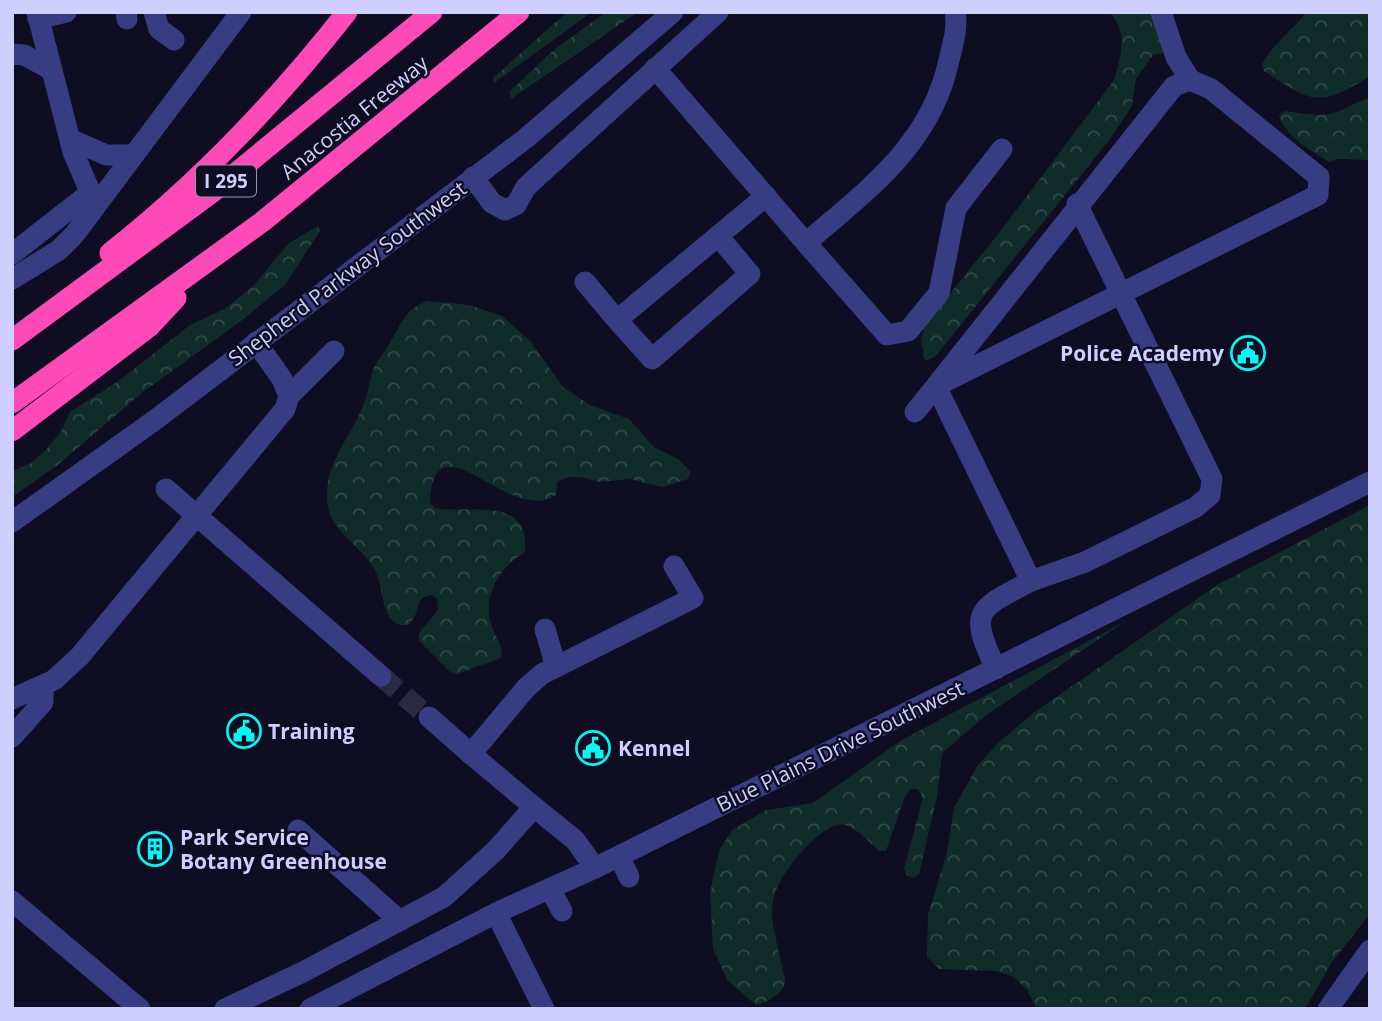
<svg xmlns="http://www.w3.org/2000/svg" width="1382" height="1021" font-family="'Open Sans',sans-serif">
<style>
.forest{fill:url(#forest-crowns)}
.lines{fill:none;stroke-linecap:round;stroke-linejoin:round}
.minor-tunnel{stroke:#2b2a43;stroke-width:21;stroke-dasharray:21 10;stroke-linecap:butt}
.minor{stroke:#363d83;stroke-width:21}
.highway{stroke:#ff49b6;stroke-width:21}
.labels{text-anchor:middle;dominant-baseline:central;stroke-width:5;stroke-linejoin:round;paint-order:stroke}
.shield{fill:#0e0d22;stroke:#9495bd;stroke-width:2}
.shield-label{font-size:19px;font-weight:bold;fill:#cecfff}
.street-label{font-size:21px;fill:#cecfff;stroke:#0e0d22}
.poi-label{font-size:21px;font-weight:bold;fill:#cecfff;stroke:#0e0d22;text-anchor:start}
</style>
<defs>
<pattern id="forest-crowns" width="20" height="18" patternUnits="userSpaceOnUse" patternTransform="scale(1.75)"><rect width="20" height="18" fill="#102c28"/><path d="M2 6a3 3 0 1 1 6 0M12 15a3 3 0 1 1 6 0" fill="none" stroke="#324a48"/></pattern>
</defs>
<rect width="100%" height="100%" fill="#0e0d22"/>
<g class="forest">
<polygon points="567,12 592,12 494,83 493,78"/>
<polygon points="606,12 638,12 511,99 509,92 555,49"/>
<path d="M1109,12H1162L1167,52L1153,55L1136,79L1132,106L1110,139L935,357L925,361L921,341L924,326L999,233L1114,80C1121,57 1129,31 1109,12Z"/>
<path d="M1307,12H1370V76C1319,108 1313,103 1264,71L1262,66C1265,52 1296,26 1307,12Z"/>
<path d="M1370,97V160L1338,159L1329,162C1310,149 1287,139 1279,115L1285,111C1334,118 1327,116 1370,97Z"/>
<polygon points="318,226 320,231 285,285 241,321 143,392 59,464 12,497 12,471 31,463 45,451 60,433 70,412 120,380 190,325 226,308 254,285 289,243"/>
<path d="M428,301L470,305L502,316L531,342L563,387L590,405L629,419L654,447L678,459L691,472L688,479L662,487L630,479L598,482L581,477H568L557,482L556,495C509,527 434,411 430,503L435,508C470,515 529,493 525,552C496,570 480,600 494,632C498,641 504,648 501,658L457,674L450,672L419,641V633L438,610L437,598L430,595L422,598C416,607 416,628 401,625C381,622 383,584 375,570C361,545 329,532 327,500C325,466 347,441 361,411C367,398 369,384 373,370C376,362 382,355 387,348C399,329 404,308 428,301Z"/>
<polygon points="1370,505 1370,914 1332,962 1305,1009 1037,1009 1027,990 1014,977 996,971 939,969 927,957 928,915 947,853 954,808 977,766 999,742 1035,712 1217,585"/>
<path d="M1126,621L985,716L942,753L937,797L919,874L914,878L907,876L904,869L922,801L921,793L917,789H911L905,796L886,851H879C870,843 857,828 845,825C824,819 784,870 777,888C773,896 772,905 772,914C772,931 786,975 785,983C782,994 767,1002 756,1005L728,981L713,949L710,893L719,851L732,830L766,810L813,803L900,741Z"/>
</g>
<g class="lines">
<polyline class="minor-tunnel" points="381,676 429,717"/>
<g class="minor">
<polyline points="37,12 73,152 95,203"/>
<polyline points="126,12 127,19"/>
<polyline points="154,12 159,29 174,40"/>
<polyline points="1161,12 1176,57 1190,80"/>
<polyline points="38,19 66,12"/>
<polyline points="12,54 24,55 52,70"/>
<path d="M655,68L806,243C868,189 931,145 949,60C953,44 958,28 955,12"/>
<polyline points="70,139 106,155 133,155"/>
<polyline points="473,177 492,203 505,210 516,205 526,187 718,12"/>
<polyline points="806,243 887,335 908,331 939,293 956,208 1002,149"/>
<polyline points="12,254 90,193"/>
<polyline points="12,279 59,250 74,235 241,12"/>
<polyline points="585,282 617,320 766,196"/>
<polyline points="617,320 652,359 750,274 718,236"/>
<polyline points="256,342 282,379 289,396"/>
<path d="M915,412L936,386L1318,195L1319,177L1211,89L1190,80L1174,86L936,386L1031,581C975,610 969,611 996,669"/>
<polyline points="166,489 381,676"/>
<polyline points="12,522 155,420 525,139 673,12"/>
<polyline points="1031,581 1085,562 1196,507 1210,495 1212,479 1077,204"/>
<polyline points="545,629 556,667"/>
<polyline points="12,699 54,680 80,656 285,409 289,396 334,351"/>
<polyline points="429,717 471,754"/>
<polyline points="12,737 43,702 43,686"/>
<polyline points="534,807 471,754 526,688 542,674 693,598 674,566"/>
<polyline points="298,830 400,921"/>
<polyline points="619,856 629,877"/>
<polyline points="550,889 562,911"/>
<polyline points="12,901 140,1009"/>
<polyline points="496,913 544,1009"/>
<polyline points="225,1009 303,972 444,897 496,850 534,807 575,840 595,868"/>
<polyline points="310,1009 496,913 595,868 1370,482"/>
<polyline points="1328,1009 1370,950"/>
</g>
<g class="highway">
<path d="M110,253C199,183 277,101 347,12"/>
<polyline points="12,340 214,191 432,12"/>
<polyline points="12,403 262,222 519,12"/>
<polyline points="12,431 149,327 176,298"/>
</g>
</g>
<defs>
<g id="civic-ring" transform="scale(1.75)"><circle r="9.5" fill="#0e0d22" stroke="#00f9f4" stroke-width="1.5"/><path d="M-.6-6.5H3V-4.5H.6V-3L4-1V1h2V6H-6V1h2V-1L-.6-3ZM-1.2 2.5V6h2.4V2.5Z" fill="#00f9f4"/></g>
<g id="building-ring" transform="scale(1.75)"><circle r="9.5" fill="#0e0d22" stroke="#00f9f4" stroke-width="1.5"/><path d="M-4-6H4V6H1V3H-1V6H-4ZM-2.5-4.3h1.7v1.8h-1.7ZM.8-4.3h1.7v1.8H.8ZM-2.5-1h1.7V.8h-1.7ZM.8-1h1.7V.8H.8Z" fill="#00f9f4"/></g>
</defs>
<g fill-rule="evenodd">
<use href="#civic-ring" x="1248" y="353"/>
<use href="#civic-ring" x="244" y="731"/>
<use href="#civic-ring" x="593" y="748"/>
<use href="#building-ring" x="155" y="849"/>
</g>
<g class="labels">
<rect class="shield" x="196" y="165.5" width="60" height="31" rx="5"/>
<g class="shield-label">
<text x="226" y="181">I 295</text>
</g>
<g class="street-label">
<text transform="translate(354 117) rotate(-39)">Anacostia Freeway</text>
<text transform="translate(347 273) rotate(-37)">Shepherd Parkway Southwest</text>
<text transform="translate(840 746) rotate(-26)">Blue Plains Drive Southwest</text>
</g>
<g class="poi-label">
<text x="1224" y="353" text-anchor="end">Police Academy</text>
<text x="268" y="731">Training</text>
<text x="618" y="748">Kennel</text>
<text x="180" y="837">Park Service<tspan x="180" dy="24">Botany Greenhouse</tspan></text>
</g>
</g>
<rect width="1382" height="1021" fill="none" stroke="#cecfff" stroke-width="28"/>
</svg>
